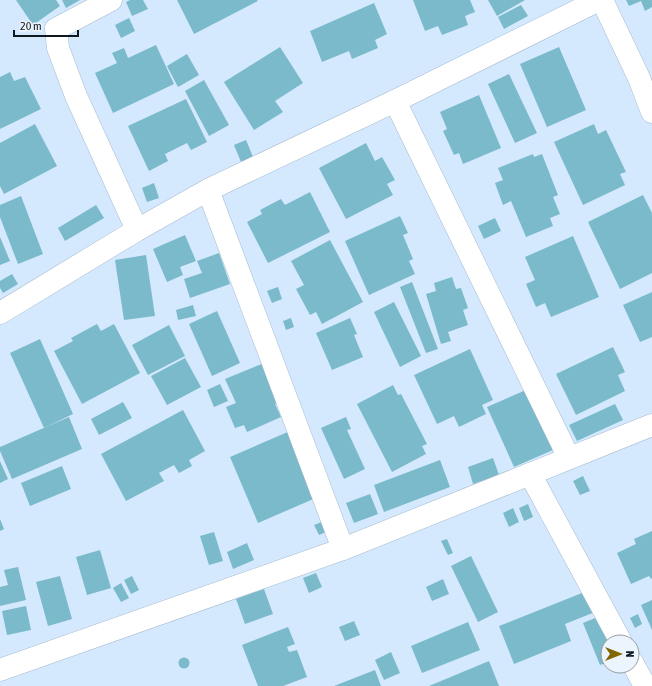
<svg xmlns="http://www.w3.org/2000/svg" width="652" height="686" font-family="'Asap Condensed',sans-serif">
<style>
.building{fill:#7abaca}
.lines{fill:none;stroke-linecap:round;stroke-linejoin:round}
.minor-casing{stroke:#a7bbcf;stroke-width:23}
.minor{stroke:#fff;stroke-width:22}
</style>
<rect width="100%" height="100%" fill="#d4e9fe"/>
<g class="building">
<polygon points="16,0 56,0 60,6 33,25"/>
<polygon points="62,0 80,0 66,8"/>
<polygon points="130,0 143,0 148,9 132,16 126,2"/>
<polygon points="177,0 257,0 258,1 194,34"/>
<polygon points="413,0 470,0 475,12 465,16 468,25 442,35 438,26 425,31"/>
<polygon points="488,0 525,0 497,16"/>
<polygon points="626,0 652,0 652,7 645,11 641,1 629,6"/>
<polygon points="374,3 387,34 375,40 378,48 352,59 349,51 322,62 310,31"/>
<polygon points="521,5 528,16 504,29 498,17"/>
<polygon points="129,18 135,31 121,38 115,25"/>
<polygon points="156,45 174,84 113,113 95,73 117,63 112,53 124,48 128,58"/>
<polygon points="280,47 303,83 275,101 283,112 254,130 224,82"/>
<polygon points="559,47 586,110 547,127 520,64"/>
<polygon points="187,54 199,75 178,87 167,66"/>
<polygon points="10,72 14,81 25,77 41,109 0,129 0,77"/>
<polygon points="509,74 537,133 515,143 488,84"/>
<polygon points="204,80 229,125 209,136 185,91"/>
<polygon points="479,95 501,148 463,164 459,153 454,155 443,131 447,129 440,112"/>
<polygon points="186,99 207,142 191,150 187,143 165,154 168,161 149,171 128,126"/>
<polygon points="35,124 57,166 4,194 0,186 0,143"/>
<polygon points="594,124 598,134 606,130 626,172 620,174 625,185 583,205 554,142"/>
<polygon points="246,140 253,157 241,162 234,145"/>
<polygon points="366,143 375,161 382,157 395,180 387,184 393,195 346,219 319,168"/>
<polygon points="533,154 534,157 542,154 558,195 553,197 560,214 550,218 553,226 526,237 511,201 503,205 495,183 503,180 498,168"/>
<polygon points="154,183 159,198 147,202 142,188"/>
<polygon points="310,192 330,232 268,263 247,222 262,214 260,210 281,199 285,205"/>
<polygon points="643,195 652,213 652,273 620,289 588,222"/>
<polygon points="21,196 43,254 18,264 0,217 0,205"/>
<polygon points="96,205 104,218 65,241 58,228"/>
<polygon points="400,216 408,233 403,235 413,259 409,261 415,274 369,295 345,241"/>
<polygon points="495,218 501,231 484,239 478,226"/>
<polygon points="185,235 196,261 180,267 183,275 167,282 153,249"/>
<polygon points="573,236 599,297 551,317 545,303 536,307 526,284 535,280 525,257"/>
<polygon points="0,237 10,261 0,265"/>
<polygon points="330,240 363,302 322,324 316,312 310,315 296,289 304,285 291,261"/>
<polygon points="219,253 230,284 190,298 184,279 202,273 197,261"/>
<polygon points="146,255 155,316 124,320 115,260"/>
<polygon points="12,274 18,284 3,293 0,288 0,281"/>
<polygon points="452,277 456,289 461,288 468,308 463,310 468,325 448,332 451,341 441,344 426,294 436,291 434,283"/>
<polygon points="412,282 438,349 426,353 400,287"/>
<polygon points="278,287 282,299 272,303 267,291"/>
<polygon points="652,292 652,337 640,342 623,305"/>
<polygon points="394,302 421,356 400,367 374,312"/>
<polygon points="193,305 196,316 178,320 176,310"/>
<polygon points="217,311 240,363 212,376 189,324"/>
<polygon points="291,318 294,327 286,330 283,321"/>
<polygon points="350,318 357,334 354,335 363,357 332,370 316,333"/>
<polygon points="97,324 101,331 114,324 140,373 82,404 54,351 73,341 71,338"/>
<polygon points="169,325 185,356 148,375 132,345"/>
<polygon points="40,339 73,414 44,428 10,353"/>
<polygon points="613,347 625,372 618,375 625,391 576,415 556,374"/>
<polygon points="470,349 493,400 482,405 486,414 459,427 454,416 437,424 414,375"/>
<polygon points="185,358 201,387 167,405 151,376"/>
<polygon points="264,363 281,402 275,404 281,417 247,432 244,425 235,428 226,407 236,403 225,379"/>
<polygon points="220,384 228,401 214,407 207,390"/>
<polygon points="393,385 398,395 401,394 427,444 422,446 426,454 392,472 357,404"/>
<polygon points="526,390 553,450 514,467 487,407"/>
<polygon points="123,402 132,418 99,435 91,419"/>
<polygon points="615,404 623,420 577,441 569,425"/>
<polygon points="183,410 205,451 189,460 192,466 179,473 174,465 159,473 164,481 126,501 101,454"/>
<polygon points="69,417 82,449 12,479 0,451 0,447"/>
<polygon points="346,417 351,429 347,430 365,469 344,479 321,428"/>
<polygon points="290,431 318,497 258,523 230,457"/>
<polygon points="493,458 499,475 473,484 468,467"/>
<polygon points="440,460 450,487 384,512 374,485"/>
<polygon points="0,461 8,479 0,483"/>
<polygon points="62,466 71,489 30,506 21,483"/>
<polygon points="583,476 590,491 580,495 573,481"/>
<polygon points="370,494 378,514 354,523 346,503"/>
<polygon points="528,504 533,517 524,521 519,508"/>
<polygon points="513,508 519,522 509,527 503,513"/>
<polygon points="0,519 4,529 0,531"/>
<polygon points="324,521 329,531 319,535 314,525"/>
<polygon points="652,531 652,578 651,579 649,576 631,584 617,553 636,544 634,539"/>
<polygon points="214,532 223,561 209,565 200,536"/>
<polygon points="447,539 453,553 448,555 441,541"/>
<polygon points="247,543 254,560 233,569 227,552"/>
<polygon points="100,550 111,588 87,595 76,557"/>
<polygon points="471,556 498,612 478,622 451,566"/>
<polygon points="18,567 26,600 0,606 0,587 8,585 4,570"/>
<polygon points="316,573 322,587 309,593 303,578"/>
<polygon points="60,576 72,619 48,626 36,582"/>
<polygon points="132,576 139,590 131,594 124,580"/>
<polygon points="443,579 449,594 432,601 426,587"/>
<polygon points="121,583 129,598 121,602 113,588"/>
<polygon points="264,589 273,614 245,624 236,599"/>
<polygon points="587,591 595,612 565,624 571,641 514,664 499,626"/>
<polygon points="652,600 652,630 641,605"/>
<polygon points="26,606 31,630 7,635 2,611"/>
<polygon points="605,614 616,642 608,642 608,662 600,665 583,623"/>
<polygon points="638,614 642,624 635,628 630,618"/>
<polygon points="354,621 360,635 345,641 339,627"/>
<polygon points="468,622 480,650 422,673 411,646"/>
<polygon points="288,627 295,644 287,647 289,652 297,650 307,677 283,686 258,686 242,645"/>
<polygon points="391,652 400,673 384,680 375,660"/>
<circle cx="184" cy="663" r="5.5"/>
<polygon points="489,661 499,686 429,686"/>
<polygon points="375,670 381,686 334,686"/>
</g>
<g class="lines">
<g class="minor-casing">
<g id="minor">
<polyline points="111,0 56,29 58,48 76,96 137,230"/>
<polyline points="602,0 639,78 652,112"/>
<polyline points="395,101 569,458"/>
<polyline points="208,190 343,549"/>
<polyline points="0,313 137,230 208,190 395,101 599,0"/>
<polyline points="530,474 621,642"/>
<polyline points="632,662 645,686"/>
<polyline points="0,670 343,549 652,425"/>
</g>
</g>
<use href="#minor" class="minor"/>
</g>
<g transform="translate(620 654) rotate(90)"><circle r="19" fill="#ecf5fd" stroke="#949da4"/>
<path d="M0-3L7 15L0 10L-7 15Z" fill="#826600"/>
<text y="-6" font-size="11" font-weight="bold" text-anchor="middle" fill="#10181f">N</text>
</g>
<path d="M14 30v6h64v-6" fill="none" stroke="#10181f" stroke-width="2"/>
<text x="20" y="30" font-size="12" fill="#10181f" stroke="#ecf5fd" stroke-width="3" paint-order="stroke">20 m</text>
</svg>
